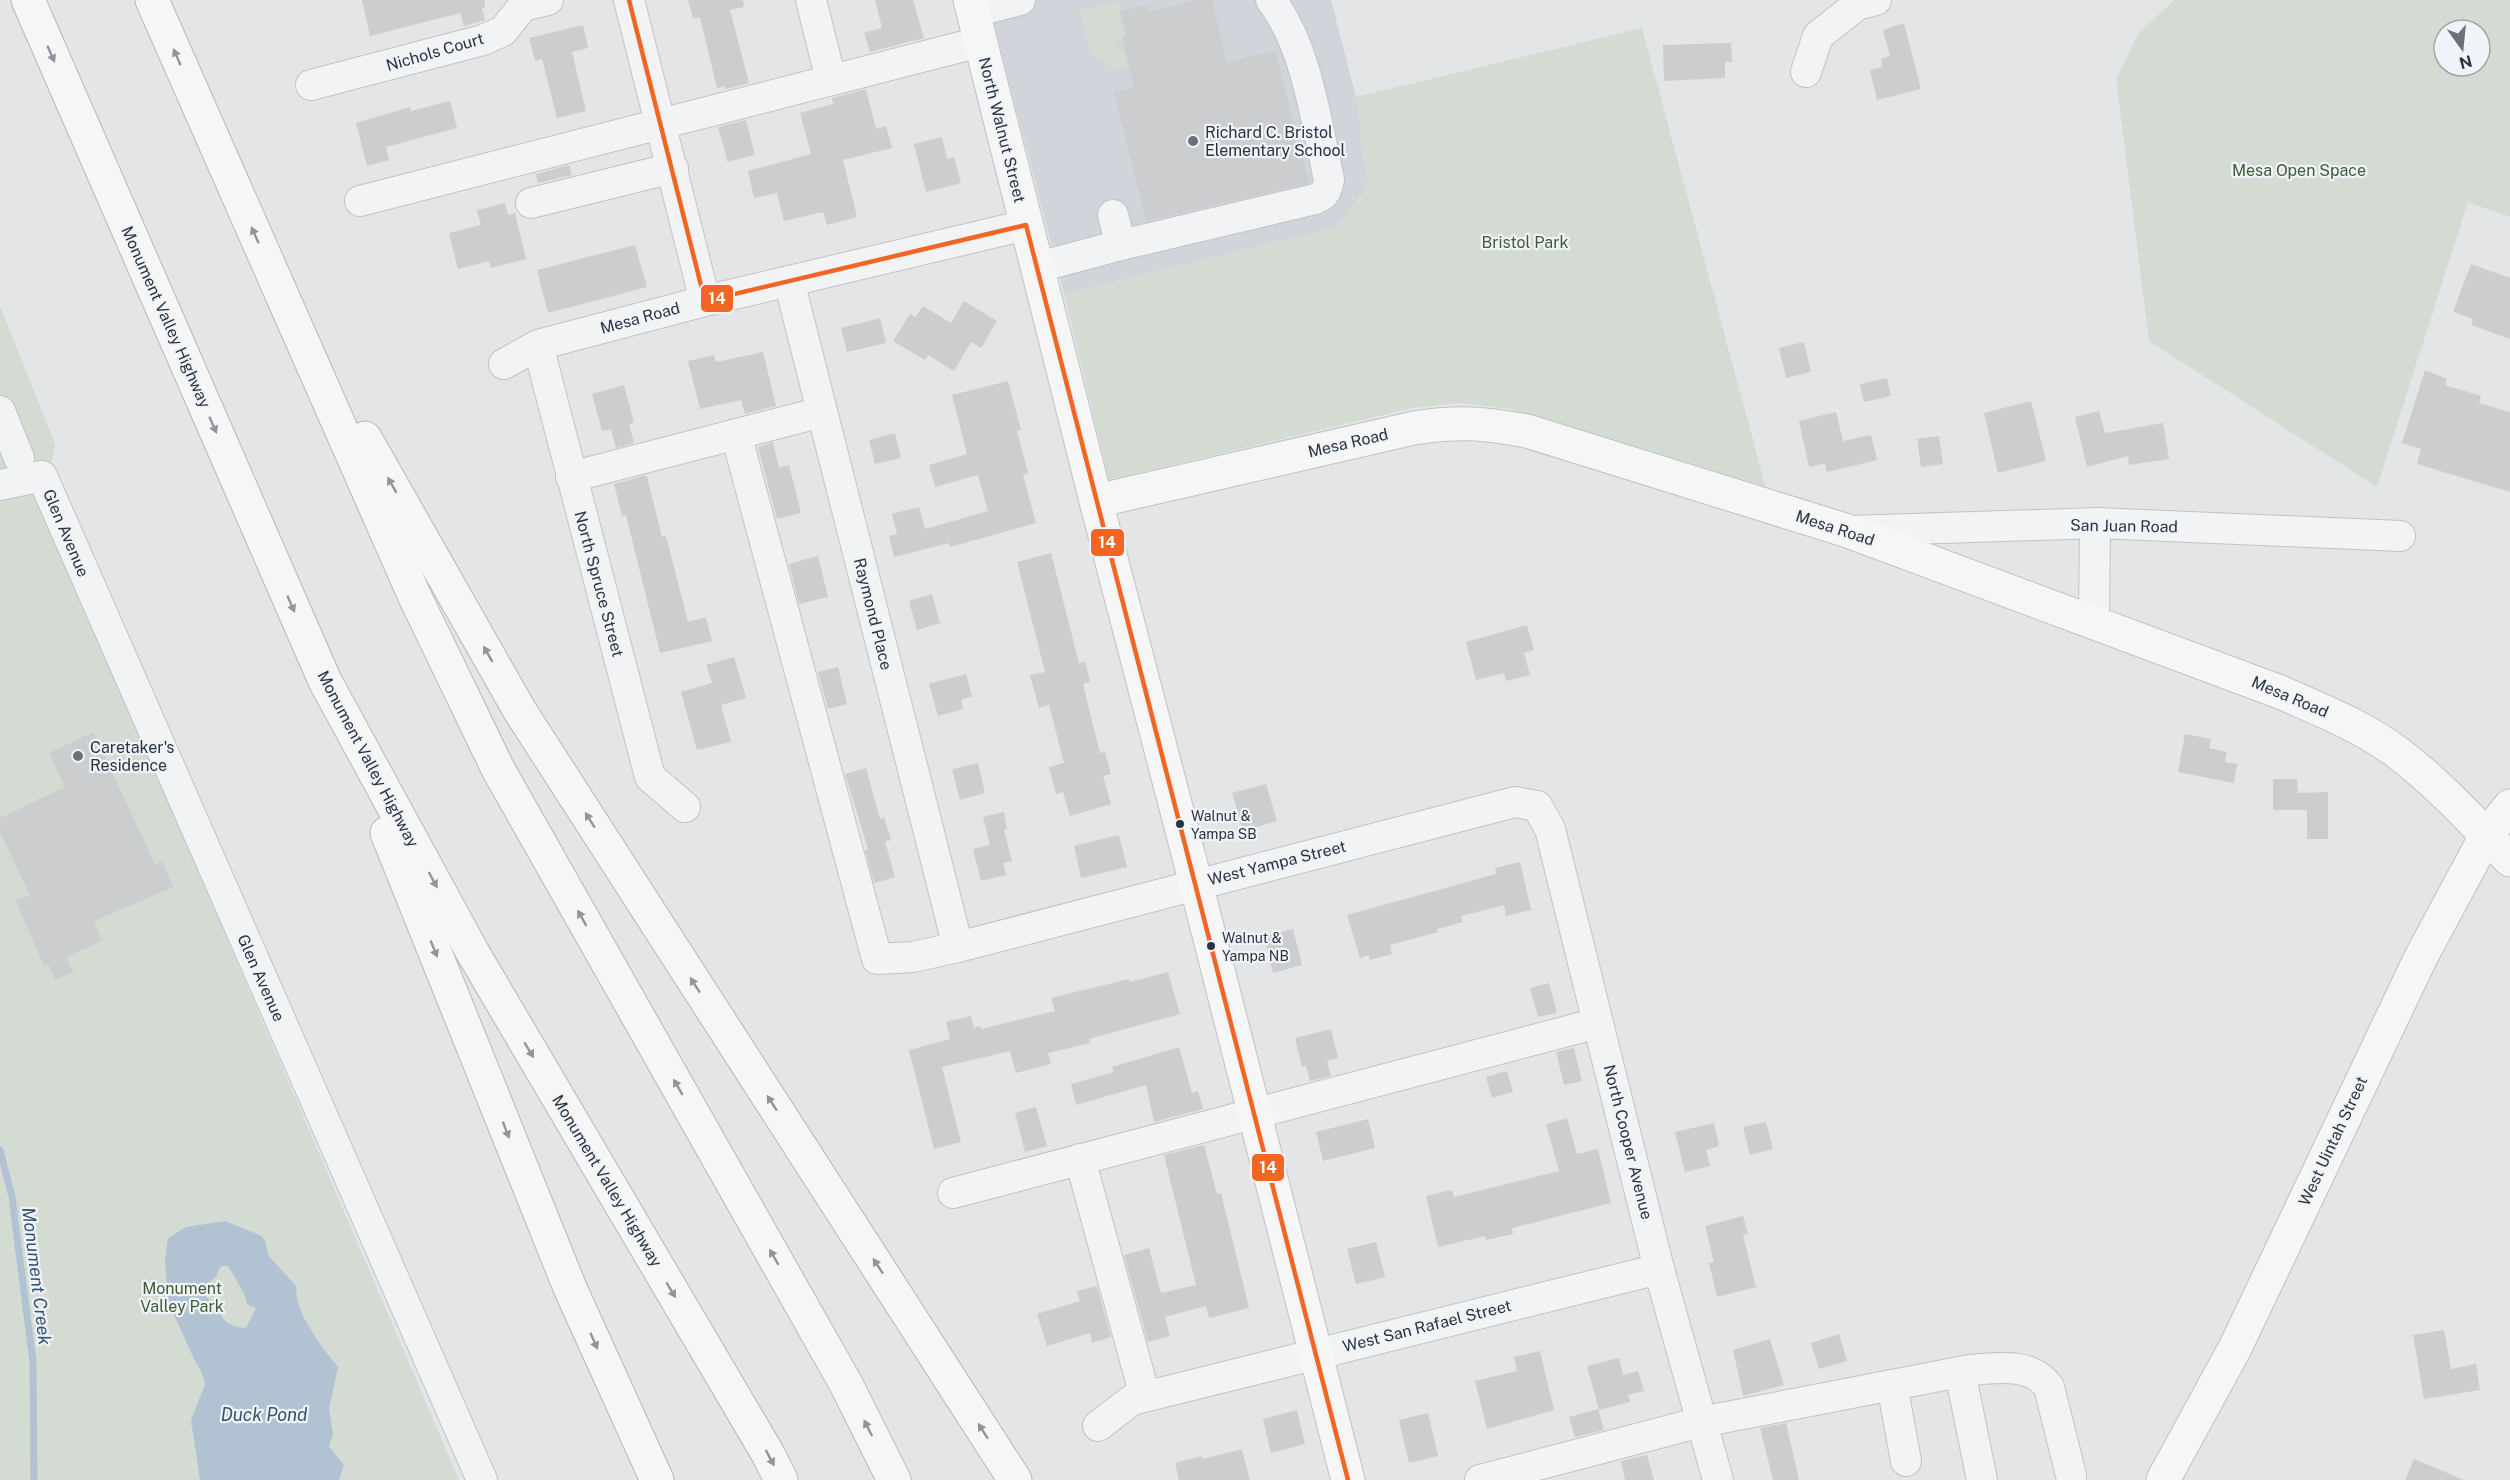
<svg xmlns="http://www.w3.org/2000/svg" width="2510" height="1480" font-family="'Public Sans',sans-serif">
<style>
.built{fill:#d1d4da}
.green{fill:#d4dbd3;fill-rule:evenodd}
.water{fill:#b1c2d2;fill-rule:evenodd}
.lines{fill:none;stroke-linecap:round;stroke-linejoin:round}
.stream{stroke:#b1c2d2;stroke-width:7}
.building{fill:#cbcdcf}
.minor-casing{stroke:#c1c3c5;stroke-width:32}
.major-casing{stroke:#bfc2c5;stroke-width:35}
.highway-casing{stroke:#b5b8bc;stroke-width:35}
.minor{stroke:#f2f3f4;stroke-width:30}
.major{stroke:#f6f6f7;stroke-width:33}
.highway{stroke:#f6f6f7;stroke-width:33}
.bus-1-casing{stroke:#f0f3f7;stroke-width:9}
.bus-1{stroke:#f26522;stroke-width:4.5}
.oneway{fill:#90949c}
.poi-dot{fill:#6a717b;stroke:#f0f3f7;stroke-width:2}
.bus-dot{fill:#293341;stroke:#f0f3f7;stroke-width:2}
.labels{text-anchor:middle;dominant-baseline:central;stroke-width:4.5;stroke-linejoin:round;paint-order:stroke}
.bus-label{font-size:14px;fill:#293341;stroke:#f0f3f7;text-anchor:start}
.street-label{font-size:16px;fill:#293341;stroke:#f0f3f7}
.poi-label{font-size:16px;fill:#293341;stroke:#f0f3f7;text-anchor:start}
.park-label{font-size:16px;fill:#3f5c37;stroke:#f0f3f7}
.water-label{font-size:18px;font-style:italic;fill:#345374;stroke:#f0f3f7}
.line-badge{stroke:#f0f3f7;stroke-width:2}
.badge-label{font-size:16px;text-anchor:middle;font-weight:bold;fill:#fff}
</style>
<rect width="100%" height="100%" fill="#e3e5e7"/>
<polygon class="built" points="988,0 1331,0 1356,97 1368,185 1338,227 1064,294"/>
<g class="green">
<path d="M2174,0H2510V217L2468,202L2377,487L2149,341L2116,79L2138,34ZM2444,30H2480V66H2444Z"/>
<polygon points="1118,1 1126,36 1115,39 1118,51 1125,50 1129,66 1115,70 1092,55 1079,11"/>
<polygon points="1642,28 1768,496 1510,409 1461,403 1413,408 1109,480 1064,294 1338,227 1368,185 1356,97"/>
<polygon points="0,306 55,444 43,509 459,1480 0,1480"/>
</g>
<path class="water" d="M225,1221L260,1235L265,1240L268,1255L297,1287C291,1308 325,1351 338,1367L329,1409L333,1434L329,1446L344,1465L339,1480H200L191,1420L205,1384L202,1373L193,1357L168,1301L165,1261L168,1238L186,1227ZM222,1266H228L244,1293L247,1304L256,1308L246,1328C216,1326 225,1310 205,1296L204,1286L216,1277L219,1269Z"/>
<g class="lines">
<polyline class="stream" points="0,1150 12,1197 33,1362 34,1480"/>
</g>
<g class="building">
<polygon points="362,0 485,0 485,7 482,8 485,20 464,26 460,13 370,36"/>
<polygon points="688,0 743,0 744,7 730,10 749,83 726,89 725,86 717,88 700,17 693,19"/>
<polygon points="875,0 913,0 924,38 870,52 864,33 882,28"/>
<polygon points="1195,0 1212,0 1227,63 1275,50 1309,183 1146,221 1114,92 1134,87 1122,37 1126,36 1120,12 1146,5 1148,12"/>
<polygon points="1904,23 1921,89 1877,100 1870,70 1882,67 1881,59 1890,56 1883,30"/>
<polygon points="583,25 588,48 572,52 586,111 557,118 542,59 535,61 529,38"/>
<polygon points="1731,43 1732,62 1725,62 1725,78 1664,81 1663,45"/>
<polygon points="866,89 876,129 886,126 892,148 843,160 857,217 827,225 823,212 784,221 777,193 754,198 748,171 811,154 800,113 833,104 832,98"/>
<polygon points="450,101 457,128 386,147 389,160 367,166 356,123 410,107 411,111"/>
<polygon points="746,120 755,155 728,162 718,127"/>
<polygon points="942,137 947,159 954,157 961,183 926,192 914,144"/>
<polygon points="569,165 572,175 538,183 536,174"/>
<polygon points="505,203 508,215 515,213 526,259 491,268 489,261 458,269 449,233 481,225 477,210"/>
<polygon points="635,245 647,287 548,313 537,270"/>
<polygon points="2471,264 2510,278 2510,339 2471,325 2473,319 2453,312"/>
<polygon points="964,301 997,321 981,348 971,342 954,371 928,355 925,360 893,341 910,314 915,317 923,306 951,323"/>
<polygon points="880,318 886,343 847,352 841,328"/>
<polygon points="1804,342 1811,372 1786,378 1779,348"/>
<polygon points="763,352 776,406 745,414 741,400 700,409 688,361 714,355 716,362"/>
<polygon points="2425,370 2447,379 2445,385 2481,396 2479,403 2510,412 2510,492 2417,464 2421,449 2402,443"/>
<polygon points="1887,378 1891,396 1864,402 1860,384"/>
<polygon points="1008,381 1021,430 1017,431 1028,473 1023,475 1036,523 950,547 949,543 894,557 889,536 897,534 892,514 919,507 925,529 988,511 978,475 935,487 929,465 967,454 952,395"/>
<polygon points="624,385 634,423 629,424 634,443 616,448 611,429 602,431 592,394"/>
<polygon points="2031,401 2046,461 1998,473 1984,413"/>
<polygon points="2099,411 2105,433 2163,423 2169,459 2129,465 2128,456 2087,467 2075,417"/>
<polygon points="1836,412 1843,441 1871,435 1877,460 1827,472 1825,463 1809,467 1799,421"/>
<polygon points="895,433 901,458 875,464 869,440"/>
<polygon points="1939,436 1943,464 1921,467 1917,439"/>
<polygon points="773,442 779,468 789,465 801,513 777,519 758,447"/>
<polygon points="643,476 647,476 662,537 666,536 688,622 706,617 712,641 660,653 626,515 622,516 614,484"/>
<polygon points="1051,553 1079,663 1085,661 1090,682 1083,684 1100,753 1105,752 1111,774 1103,776 1111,804 1070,816 1063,792 1056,794 1049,767 1064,763 1049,705 1039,708 1030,675 1045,672 1017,562"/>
<polygon points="818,556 828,597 799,604 789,564"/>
<polygon points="932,594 940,623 917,630 909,601"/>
<polygon points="1527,625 1534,650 1524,653 1530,675 1506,681 1504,673 1476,680 1466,642"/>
<polygon points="734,657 746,698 721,705 731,742 697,750 681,692 712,683 706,665"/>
<polygon points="838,667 847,704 828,709 818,672"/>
<polygon points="966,674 972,696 961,700 963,709 938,716 929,684"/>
<polygon points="93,732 155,864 162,861 173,887 94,921 102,941 66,957 73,972 55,980 48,964 44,966 16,901 30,895 0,832 0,818 65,787 49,753"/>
<polygon points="2185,734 2211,739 2209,748 2227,752 2225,762 2237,764 2234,783 2178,772"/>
<polygon points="978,763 985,793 960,800 952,769"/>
<polygon points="866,768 880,819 884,817 891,840 885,841 895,877 874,883 865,850 868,849 845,774"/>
<polygon points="2273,779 2297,779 2298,793 2328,792 2328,839 2307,839 2307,810 2273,810"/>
<polygon points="1266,784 1277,821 1243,831 1232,793"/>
<polygon points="1004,812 1007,829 1004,830 1012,861 1003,863 1006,875 981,881 973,849 990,845 983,817"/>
<polygon points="1119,835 1127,867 1081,878 1074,846"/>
<polygon points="1520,862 1531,910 1506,916 1504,905 1461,916 1463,922 1437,929 1438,932 1390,945 1392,954 1370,960 1369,955 1360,958 1347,915 1496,874 1495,868"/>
<polygon points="1293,929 1302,965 1273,973 1264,936"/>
<polygon points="1168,972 1180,1014 1089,1039 1090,1043 1048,1053 1051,1064 1016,1073 1010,1051 942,1067 961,1142 934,1149 909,1050 950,1039 946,1022 971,1016 974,1028 980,1026 981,1029 1055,1011 1051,998 1129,979 1130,982"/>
<polygon points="1549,983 1557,1013 1538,1017 1530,988"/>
<polygon points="1331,1029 1338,1058 1327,1061 1331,1076 1310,1081 1306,1066 1302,1067 1295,1038"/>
<polygon points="1179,1047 1192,1093 1198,1091 1203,1109 1154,1122 1146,1085 1076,1105 1071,1084 1114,1072 1112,1067"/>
<polygon points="1574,1048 1582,1081 1564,1085 1556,1052"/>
<polygon points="1507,1071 1513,1092 1492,1098 1486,1077"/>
<polygon points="1036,1107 1047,1146 1025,1152 1015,1113"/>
<polygon points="1567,1118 1577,1154 1598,1149 1611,1203 1512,1228 1513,1234 1486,1240 1485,1236 1438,1247 1426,1196 1452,1190 1454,1197 1559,1171 1546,1124"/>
<polygon points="1368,1119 1375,1148 1323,1161 1316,1132"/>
<polygon points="1766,1122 1773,1149 1750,1155 1743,1127"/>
<polygon points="1714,1123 1719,1146 1706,1150 1710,1166 1685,1172 1675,1132"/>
<polygon points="1204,1145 1217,1194 1221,1193 1249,1308 1209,1318 1206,1306 1165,1317 1170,1336 1148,1342 1124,1255 1149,1248 1161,1293 1196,1285 1164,1155"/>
<polygon points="1743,1216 1748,1234 1743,1235 1756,1287 1717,1297 1709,1263 1714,1262 1705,1226"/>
<polygon points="1376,1242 1385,1277 1356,1284 1347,1249"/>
<polygon points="1097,1286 1111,1337 1092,1343 1090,1333 1047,1346 1037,1314 1080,1301 1077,1291"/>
<polygon points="2444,1330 2451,1369 2476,1364 2480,1390 2424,1399 2413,1335"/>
<polygon points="1839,1334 1847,1361 1819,1369 1811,1343"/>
<polygon points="1770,1339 1784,1385 1743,1396 1733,1350"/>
<polygon points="1540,1351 1554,1410 1487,1429 1475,1381 1517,1371 1514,1357"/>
<polygon points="1619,1358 1623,1375 1638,1371 1644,1391 1628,1395 1630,1402 1599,1410 1587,1366"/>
<polygon points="1598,1409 1604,1430 1575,1437 1569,1417"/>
<polygon points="1297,1410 1305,1444 1271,1453 1263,1419"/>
<polygon points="1428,1413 1438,1456 1409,1463 1399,1420"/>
<polygon points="1786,1423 1799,1480 1773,1480 1760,1428"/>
<polygon points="1242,1449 1250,1480 1179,1480 1175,1463 1202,1456 1203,1459"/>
<polygon points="1647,1455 1654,1480 1625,1480 1621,1461"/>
<polygon points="2414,1459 2464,1480 2405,1480"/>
</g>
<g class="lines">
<g class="minor-casing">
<g id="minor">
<polyline points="629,0 705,301"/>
<polyline points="811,0 831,80"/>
<polyline points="973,12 1020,0"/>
<polyline points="1806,72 1818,36 1857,5 1876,0"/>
<polyline points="311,85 483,40 503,31 523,6 548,0"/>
<polyline points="360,201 980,42"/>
<polyline points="531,203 673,168"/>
<path d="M1121,245L1311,200C1324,197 1327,192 1329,179C1316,122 1307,47 1271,0"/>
<polyline points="1038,267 1121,245 1113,215"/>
<polyline points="789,281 958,947"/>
<polyline points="538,345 650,777 685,807"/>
<polyline points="504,364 538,345 705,301 1026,225"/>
<polyline points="0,411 19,458"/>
<polyline points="736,434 877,959 913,957 958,947 1515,802 1537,806 1550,829 1659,1269 1718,1480"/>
<polyline points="571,477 822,412"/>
<polyline points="0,485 42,476 482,1480"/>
<polyline points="1851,531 2098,523 2400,536"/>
<polyline points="2094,622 2095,523"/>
<polyline points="1080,1159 1145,1396"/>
<polyline points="953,1193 1598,1023"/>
<polyline points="1960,1372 1982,1480"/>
<polyline points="1892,1385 1906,1461"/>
<polyline points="1098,1426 1132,1400 1659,1269"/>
<path d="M1480,1480L1701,1422L1970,1370C1998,1368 2031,1362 2049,1387L2071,1475"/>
</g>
</g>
<g class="major-casing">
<g id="major">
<polyline points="970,0 1096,501 1196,884 1348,1480"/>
<path d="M1096,501L1414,428C1459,421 1482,423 1527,431L1848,531L2280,692C2321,710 2362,726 2398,753C2439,784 2474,823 2510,860"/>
<polyline points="2163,1480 2235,1348 2421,957 2486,836 2510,806"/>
</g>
</g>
<g class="highway-casing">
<g id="highway">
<polyline points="28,0 325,681 473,953 768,1454 781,1480"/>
<polyline points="152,0 415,597 498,769 846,1384 894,1480"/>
<polyline points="365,438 520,711 1015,1480"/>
<polyline points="387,833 570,1288 657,1480"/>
</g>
</g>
<use href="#minor" class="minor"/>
<use href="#major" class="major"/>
<use href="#highway" class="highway"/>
<g class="bus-1-casing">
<polyline id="bus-1" points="629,0 705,301 1026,225 1348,1480"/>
</g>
<use href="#bus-1" class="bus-1"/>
</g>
<defs><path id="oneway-solid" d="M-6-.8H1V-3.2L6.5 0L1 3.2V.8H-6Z" transform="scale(1.5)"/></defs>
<g class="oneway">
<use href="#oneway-solid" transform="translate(51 54) rotate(66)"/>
<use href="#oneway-solid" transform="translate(177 57) rotate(-114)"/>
<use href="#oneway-solid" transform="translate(255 235) rotate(-114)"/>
<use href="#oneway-solid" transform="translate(213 425) rotate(66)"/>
<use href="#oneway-solid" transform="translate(392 485) rotate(-120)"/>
<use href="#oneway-solid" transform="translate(291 604) rotate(66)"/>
<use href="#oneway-solid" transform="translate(488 654) rotate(-120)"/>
<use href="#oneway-solid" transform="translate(590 820) rotate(-122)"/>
<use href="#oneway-solid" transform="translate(433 880) rotate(62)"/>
<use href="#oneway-solid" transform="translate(582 918) rotate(-119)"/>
<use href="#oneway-solid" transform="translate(434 949) rotate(68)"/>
<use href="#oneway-solid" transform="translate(695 985) rotate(-123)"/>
<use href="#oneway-solid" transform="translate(529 1050) rotate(59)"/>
<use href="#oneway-solid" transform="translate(678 1087) rotate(-120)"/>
<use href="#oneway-solid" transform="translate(772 1103) rotate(-123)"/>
<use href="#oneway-solid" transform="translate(506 1130) rotate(69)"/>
<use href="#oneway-solid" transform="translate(774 1257) rotate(-120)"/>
<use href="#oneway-solid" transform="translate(878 1266) rotate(-123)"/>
<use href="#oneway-solid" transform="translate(671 1290) rotate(59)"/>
<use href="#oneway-solid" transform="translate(594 1341) rotate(66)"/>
<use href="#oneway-solid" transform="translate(868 1428) rotate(-117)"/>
<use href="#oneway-solid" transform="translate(983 1431) rotate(-123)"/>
<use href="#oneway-solid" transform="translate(770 1458) rotate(62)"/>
</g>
<g class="poi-dot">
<circle cx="1193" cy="141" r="6"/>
<circle cx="78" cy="756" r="6"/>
</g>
<g class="bus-dot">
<circle cx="1180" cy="824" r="5"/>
<circle cx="1211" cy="946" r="5"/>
</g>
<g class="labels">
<g class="bus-label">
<text x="1191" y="816">Walnut &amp;<tspan x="1191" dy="18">Yampa SB</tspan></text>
<text x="1222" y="938">Walnut &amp;<tspan x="1222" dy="18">Yampa NB</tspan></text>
</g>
<g class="street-label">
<text transform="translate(435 52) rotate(-16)">Nichols Court</text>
<text transform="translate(1002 130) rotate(76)">North Walnut Street</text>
<text transform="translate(166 317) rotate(66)">Monument Valley Highway</text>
<text transform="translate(640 318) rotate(-15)">Mesa Road</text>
<text transform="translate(1348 443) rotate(-13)">Mesa Road</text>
<text transform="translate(2124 526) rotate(1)">San Juan Road</text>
<text transform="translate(1835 528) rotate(18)">Mesa Road</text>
<text transform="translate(66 533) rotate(67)">Glen Avenue</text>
<text transform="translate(599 584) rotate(75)">North Spruce Street</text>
<text transform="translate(873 614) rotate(76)">Raymond Place</text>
<text transform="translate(2290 697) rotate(23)">Mesa Road</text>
<text transform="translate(368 759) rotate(62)">Monument Valley Highway</text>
<text transform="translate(1277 863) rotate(-14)">West Yampa Street</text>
<text transform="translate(261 978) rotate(66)">Glen Avenue</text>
<text transform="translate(2333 1141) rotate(-65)">West Uintah Street</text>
<text transform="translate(1628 1142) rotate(76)">North Cooper Avenue</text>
<text transform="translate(607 1181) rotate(59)">Monument Valley Highway</text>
<text transform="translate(1427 1326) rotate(-14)">West San Rafael Street</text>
</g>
<g class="poi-label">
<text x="1205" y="132">Richard C. Bristol<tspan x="1205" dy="18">Elementary School</tspan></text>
<text x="90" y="747">Caretaker's<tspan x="90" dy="18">Residence</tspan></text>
</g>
<g class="park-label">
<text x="2299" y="170">Mesa Open Space</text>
<text x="1525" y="242">Bristol Park</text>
<text x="182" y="1288">Monument<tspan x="182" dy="18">Valley Park</tspan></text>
</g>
<g class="water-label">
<text transform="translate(37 1276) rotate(83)">Monument Creek</text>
<text x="264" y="1414">Duck Pond</text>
</g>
</g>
<g class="line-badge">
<rect x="700" y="284" width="34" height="29" rx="6" fill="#f26522"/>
<rect x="1090" y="528" width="35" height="29" rx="6" fill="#f26522"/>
<rect x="1251" y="1153" width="34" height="29" rx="6" fill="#f26522"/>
</g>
<g class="badge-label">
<text x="717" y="304">14</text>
<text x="1107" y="548">14</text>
<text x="1268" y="1173">14</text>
</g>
<g transform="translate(2462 48) rotate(165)"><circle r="28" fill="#f0f3f7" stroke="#a0a6ae" stroke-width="1.5"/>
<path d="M0-4.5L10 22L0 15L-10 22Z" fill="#6a717b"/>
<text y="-9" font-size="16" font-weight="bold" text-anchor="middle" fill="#293341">N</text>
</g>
</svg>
